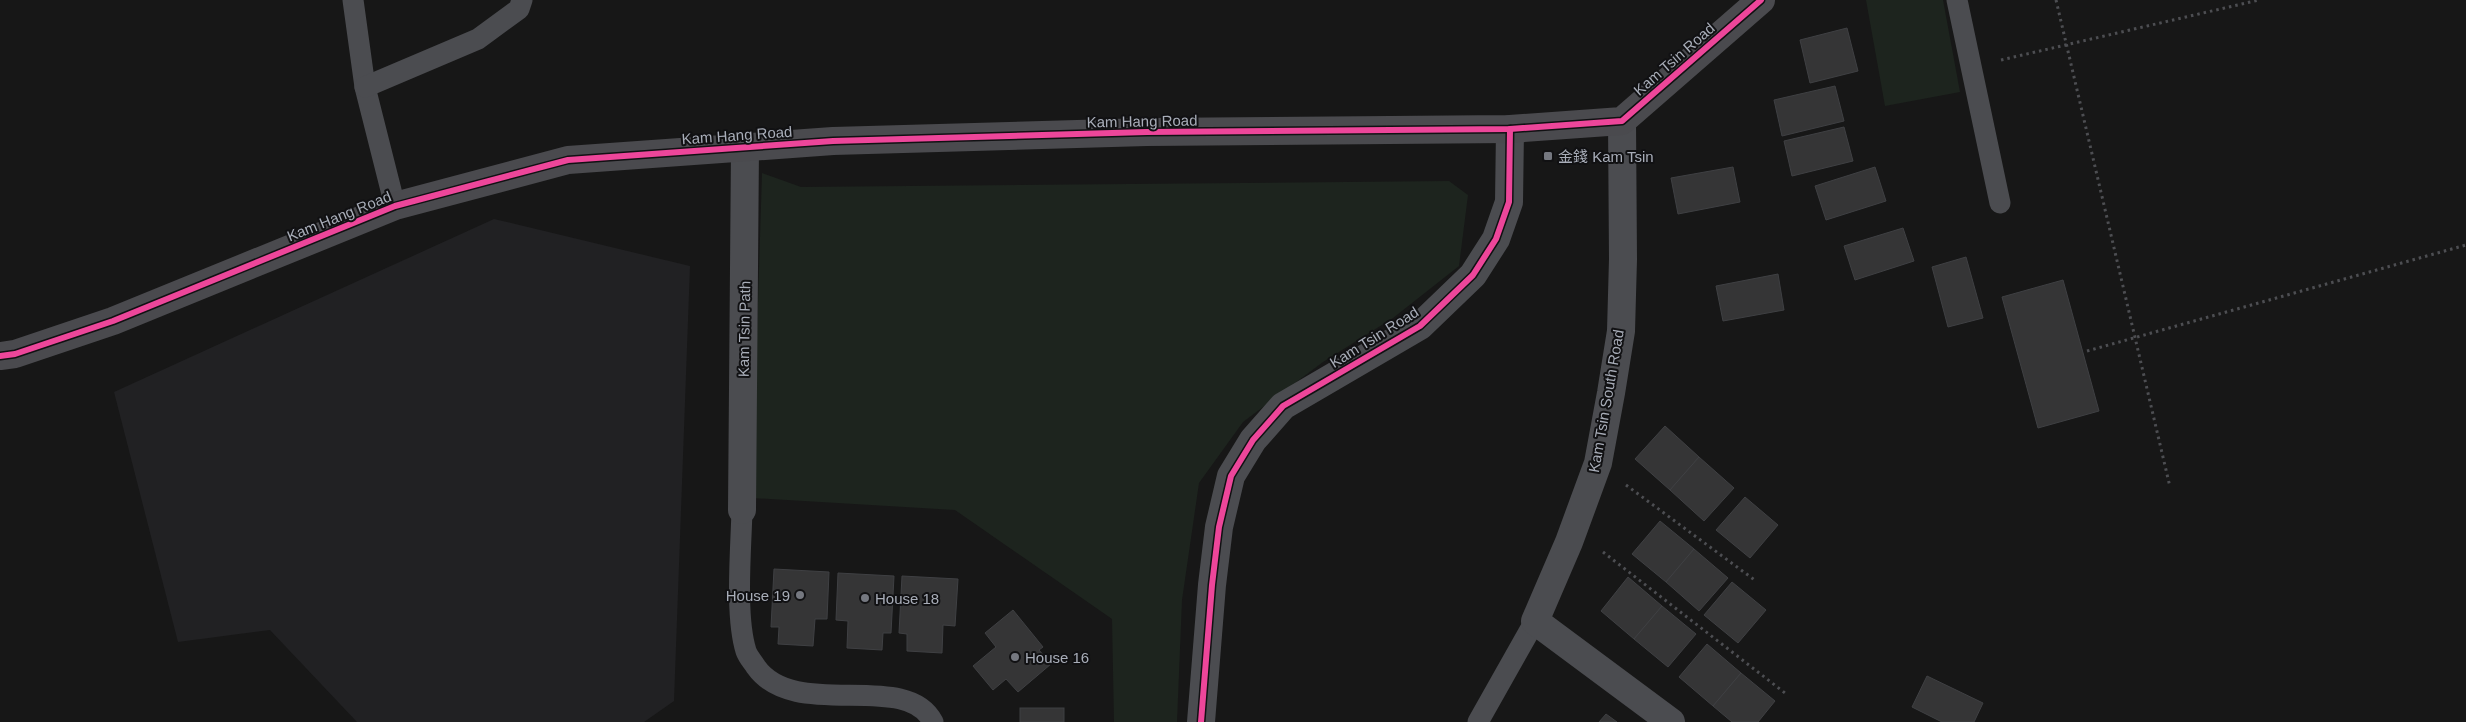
<svg xmlns="http://www.w3.org/2000/svg" width="2466" height="722" font-family="Helvetica,'Noto Sans SC',sans-serif">
<style>
.built{fill:#212123}
.green{fill:#1d241e}
.building{fill:#353536;stroke:#3f4043}
.lines{fill:none;stroke-linecap:round;stroke-linejoin:round}
.path{stroke:#4d4e52;stroke-width:3;stroke-dasharray:2.5 4;stroke-linecap:butt}
.lane{stroke:#4b4c50;stroke-width:21}
.street{stroke:#4b4c50;stroke-width:28}
.secondary{stroke:#4a4a4e;stroke-width:28}
.cycleway-casing{stroke:#111113;stroke-width:9}
.cycleway{stroke:#ed469a;stroke-width:6}
.poi-dot{fill:#757880;stroke:#111113;stroke-width:2}
.labels{text-anchor:middle;dominant-baseline:central;stroke-width:4;stroke-linejoin:round;paint-order:stroke}
.street-label{font-size:15px;fill:#a8adb8;stroke:#111113}
.poi-label{font-size:15px;fill:#a8adb8;stroke:#111113;text-anchor:start}
</style>
<rect width="100%" height="100%" fill="#171717"/>
<polygon class="built" points="494,219 690,266 674,701 644,722 357,722 270,630 178,642 114,392"/>
<g class="green">
<polygon points="1866,0 1943,0 1960,92 1885,106"/>
<polygon points="762,173 801,187 1449,181 1468,195 1459,266 1393,318 1323,362 1243,422 1199,483 1182,600 1177,722 1114,722 1112,619 955,510 752,498"/>
</g>
<g class="building">
<polygon points="1847,28 1858,71 1810,83 1800,40"/>
<polygon points="1835,86 1844,121 1782,136 1774,100"/>
<polygon points="1844,127 1853,161 1792,176 1784,141"/>
<polygon points="1733,167 1740,202 1678,214 1671,178"/>
<polygon points="1875,167 1886,201 1826,220 1815,186"/>
<polygon points="1903,228 1914,261 1855,280 1844,246"/>
<polygon points="1966,257 1983,318 1948,327 1932,267"/>
<polygon points="1778,274 1784,310 1723,321 1716,286"/>
<polygon points="2063,280 2099,411 2038,428 2002,297"/>
<polygon points="1665,426 1699,457 1670,490 1635,459"/>
<polygon points="1699,457 1734,488 1704,521 1670,490"/>
<polygon points="1745,497 1778,525 1750,558 1716,530"/>
<polygon points="1660,521 1694,549 1666,582 1632,554"/>
<polygon points="1694,549 1728,578 1699,611 1666,582"/>
<polygon points="774,569 829,572 827,619 815,619 813,646 778,644 779,627 771,627"/>
<polygon points="838,573 894,576 891,633 883,633 882,650 847,648 848,621 836,620"/>
<polygon points="902,576 958,579 955,626 943,625 942,653 907,651 907,634 899,633"/>
<polygon points="1628,577 1662,606 1634,639 1601,611"/>
<polygon points="1732,582 1766,610 1738,643 1704,615"/>
<polygon points="1662,606 1696,634 1668,667 1634,639"/>
<polygon points="1013,610 1043,647 1039,650 1051,664 1018,692 1006,679 993,690 973,666 996,647 985,633"/>
<polygon points="1707,644 1741,673 1713,706 1679,677"/>
<polygon points="1741,673 1775,701 1758,722 1732,722 1713,706"/>
<polygon points="1927,676 1983,703 1974,722 1942,722 1912,707"/>
<rect x="1020" y="708" width="44" height="14"/>
<polygon points="1606,714 1617,722 1599,722"/>
</g>
<g class="lines">
<g class="path">
<polyline points="2056,0 2170,487"/>
<polyline points="2001,60 2259,0"/>
<polyline points="2087,351 2466,245"/>
<polyline points="1626,485 1756,581"/>
<polyline points="1603,552 1785,693"/>
</g>
<g class="lane">
<polyline points="353,0 365,87 395,206"/>
<polyline points="1957,0 2000,203"/>
<polyline points="365,87 478,39 519,9 522,0"/>
<path d="M742,510C741,549 735,616 746,651C748,657 753,662 756,667C795,722 906,669 933,722"/>
<polyline points="1478,722 1535,621"/>
</g>
<g class="street">
<polyline points="1622,121 1623,259 1621,331 1611,393 1598,463 1569,542 1535,621 1671,722"/>
<polyline points="742,510 745,147"/>
<polyline points="1201,722 1212,585 1219,527 1231,476 1253,440 1283,406 1420,326 1473,275 1496,239 1509,202 1510,129"/>
</g>
<polyline class="secondary" points="0,356 15,354 113,321 395,206 568,160 833,141 1147,132 1510,129 1622,121 1761,0"/>
<g class="cycleway-casing">
<g id="cycleway">
<polyline points="0,356 15,354 113,321 395,206 568,160 833,141 1147,132 1510,129 1622,121 1761,0"/>
<polyline points="1201,722 1212,585 1219,527 1231,476 1253,440 1283,406 1420,326 1473,275 1496,239 1509,202 1510,129"/>
</g>
</g>
<use href="#cycleway" class="cycleway"/>
</g>
<g class="poi-dot">
<rect x="1543" y="151" width="10" height="10" rx="2.5"/>
<circle cx="800" cy="595" r="5"/>
<circle cx="865" cy="598" r="5"/>
<circle cx="1015" cy="657" r="5"/>
</g>
<g class="labels">
<g class="street-label">
<text transform="translate(1674 59) rotate(-41)">Kam Tsin Road</text>
<text transform="translate(1142 121) rotate(-1)">Kam Hang Road</text>
<text transform="translate(737 135) rotate(-4)">Kam Hang Road</text>
<text transform="translate(339 216) rotate(-22)">Kam Hang Road</text>
<text transform="translate(744 329) rotate(-89)">Kam Tsin Path</text>
<text transform="translate(1374 337) rotate(-32)">Kam Tsin Road</text>
<text transform="translate(1606 401) rotate(-80)">Kam Tsin South Road</text>
</g>
<g class="poi-label">
<text x="1558" y="156">金錢 Kam Tsin</text>
<text x="790" y="595" text-anchor="end">House 19</text>
<text x="875" y="598">House 18</text>
<text x="1025" y="657">House 16</text>
</g>
</g>
</svg>
